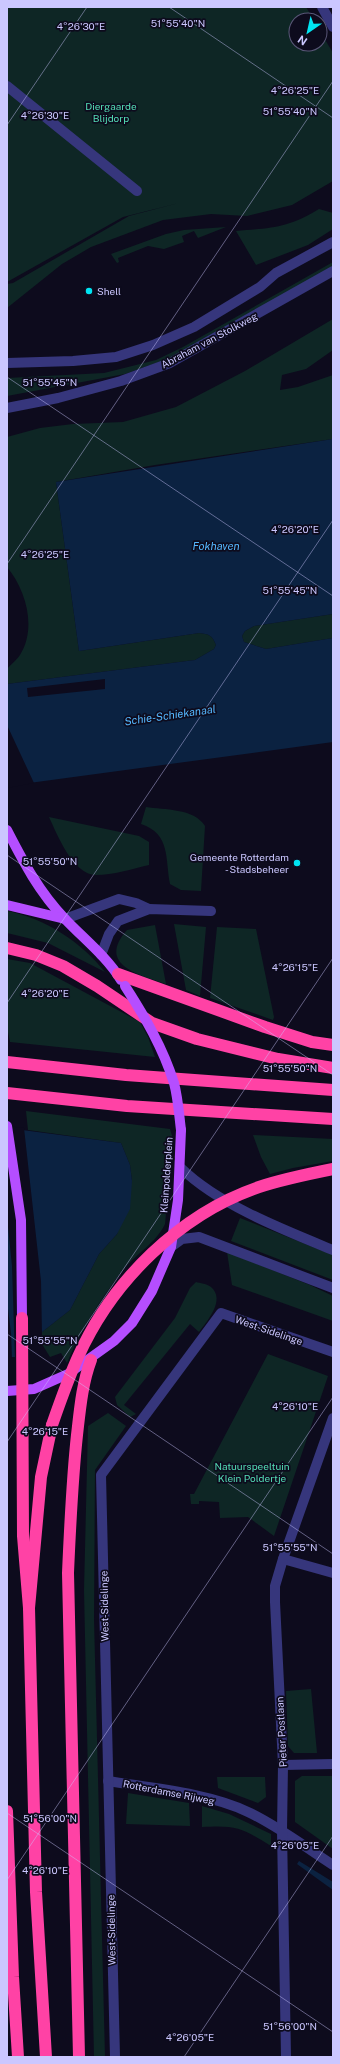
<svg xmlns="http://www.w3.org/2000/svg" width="340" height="2064" font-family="'Public Sans',sans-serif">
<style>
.green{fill:#0e2625}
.water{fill:#0b2241}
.pier{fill:#0d0b1d}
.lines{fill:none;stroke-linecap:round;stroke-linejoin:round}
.pedestrian{stroke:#36367c;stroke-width:10}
.minor{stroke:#36367c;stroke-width:10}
.tertiary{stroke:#36367c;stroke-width:10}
.primary{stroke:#b54eff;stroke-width:10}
.motorway{stroke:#ff42a5;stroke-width:12}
.primary-bridge{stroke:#b54eff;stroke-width:10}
.motorway-bridge{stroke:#ff42a5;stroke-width:12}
.ticks{fill:none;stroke:#cbc7ff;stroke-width:1;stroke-opacity:0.45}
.poi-dot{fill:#00e4f2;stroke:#0d0b1d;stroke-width:1.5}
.labels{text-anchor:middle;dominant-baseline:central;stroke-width:3.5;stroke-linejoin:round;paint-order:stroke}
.park-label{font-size:10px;fill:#54deb6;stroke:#0d0b1d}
.poi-label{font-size:10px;fill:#cbc7ff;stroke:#0d0b1d;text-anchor:start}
.street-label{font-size:10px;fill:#cbc7ff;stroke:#0d0b1d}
.water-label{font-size:11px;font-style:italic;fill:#55b8ff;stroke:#0d0b1d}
.ticks-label{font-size:10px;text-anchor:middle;fill:#cbc7ff;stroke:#0d0b1d;stroke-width:3.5;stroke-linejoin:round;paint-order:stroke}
</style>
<rect width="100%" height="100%" fill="#0d0b1d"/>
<g class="green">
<polygon points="7,7 306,7 314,20 296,20 296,44 320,44 320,31 333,53 333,181 292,205 247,216 211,214 163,220 91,247 62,264 7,308 7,284 13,283 129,216 179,203 123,217 7,282"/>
<path d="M319,209L333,213V229L308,245L256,265L236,231C272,228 288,228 319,209Z"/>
<polygon points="226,227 198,238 194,231 182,236 184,242 164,249 148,246 118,258 119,262 117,263 111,254 166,234 184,230"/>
<polygon points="333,262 333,266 179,355 125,374 7,396 7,378 104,373 156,360 183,347"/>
<path d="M333,319V350L306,369L282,375L280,390L298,387L333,375V439L155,465L56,482L79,651L199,633C209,634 212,635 216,645L214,649L195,660L7,684V669C11,664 17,660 20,655C37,628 26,590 7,567V437L40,428L73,424L123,422L176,407L245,371Z"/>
<polygon points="333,614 333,638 266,649 244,642 242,636 245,631 254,626"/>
<path d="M146,807C164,810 194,808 205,826L201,891L181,890L170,884C165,859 171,834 141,824Z"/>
<path d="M49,817L139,836L149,842V865C132,869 113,875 96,875C73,875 57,834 49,817Z"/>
<path d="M7,911C45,918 81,942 105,972L48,943L7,933Z"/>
<polygon points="174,924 206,927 200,996 186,990"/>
<path d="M155,925L166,984C140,975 96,965 127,930Z"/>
<polygon points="217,927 256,929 274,1017 273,1020 210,998"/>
<polygon points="7,959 30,963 140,1022 148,1037 155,1057 10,1042 7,1027"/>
<path d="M26,1111L170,1129L173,1139L165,1224C156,1243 137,1253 124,1269C101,1298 81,1329 67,1363L61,1353L50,1357L37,1336L70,1310L99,1254L117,1234L132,1181L130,1165L121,1143L28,1130Z"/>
<polygon points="253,1135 333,1139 333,1161 293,1168 270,1174 261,1157"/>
<polygon points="240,1218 333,1255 333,1280 231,1241"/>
<polygon points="227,1252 310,1285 333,1296 333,1321 232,1285"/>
<path d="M196,1282C200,1283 207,1284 211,1287C226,1300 207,1321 199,1332L190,1324L124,1405L136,1414L130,1417L117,1405L115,1397L175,1318L190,1288Z"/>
<polygon points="268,1354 328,1376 274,1536 248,1517 220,1518 219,1502 199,1501 199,1504 191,1504 190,1494 194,1494"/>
<polygon points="108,1413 126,1426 95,1470 94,1619 105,2057 94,2057 84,1590 88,1426"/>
<polygon points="311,1689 317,1753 294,1753 288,1746 286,1691"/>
<polygon points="302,1776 333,1776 333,1849 295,1822 295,1781"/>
<polygon points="217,1777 265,1777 266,1797 258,1803 218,1788"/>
<polygon points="128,1793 189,1803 190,1826 126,1824"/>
<path d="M202,1806L229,1814L271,1834V1846C242,1828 237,1825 202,1827Z"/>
</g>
<g class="water">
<path d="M333,439V614L254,626L245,631L242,636L244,642L266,649L333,638V742L7,786V684L195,660L214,649L216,645C212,635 209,634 199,633L79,651L56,482Z"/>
<polygon points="7,1128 121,1143 130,1165 132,1181 130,1209 117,1234 99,1254 70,1310 37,1336 18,1357 7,1357"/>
<polygon points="299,1861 333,1882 333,1890 297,1864"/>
</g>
<g class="pier">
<polygon points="105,679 105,689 28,697 27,688"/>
<polygon points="7,725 34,783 7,788"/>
<polygon points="7,1126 24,1128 41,1281 42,1335 19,1359 15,1359 12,1266 7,1217"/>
<polygon points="7,1301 11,1333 12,1359 7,1359"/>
</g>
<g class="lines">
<polyline class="pedestrian" points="7,86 137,191"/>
<g class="minor">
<polyline points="322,7 333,27"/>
<polyline points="65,919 119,899 136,903 149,909"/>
<polyline points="101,955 109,934 118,921 149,909 211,911"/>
<polyline points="283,1559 333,1573"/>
<polyline points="283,1765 333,1764"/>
<path d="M108,1781C151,1788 209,1793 248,1812C278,1826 305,1847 333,1865"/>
<polyline points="115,2057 101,1475 221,1313 333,1352"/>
<polyline points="286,2057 282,1831 283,1765 275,1602 275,1586 283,1559 333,1418"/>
</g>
<g class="tertiary">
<polyline points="7,363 73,361 116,357 153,345 194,327 260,287 276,273 333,242"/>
<polyline points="7,408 58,398 121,381 170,363 333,271"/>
<path d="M181,1168C219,1205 284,1230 333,1250"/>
<polyline points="171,1247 182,1239 199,1237 333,1288"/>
</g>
<g class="primary">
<path d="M7,830C24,863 39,892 65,919C84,939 106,956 121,980"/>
<polyline points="7,905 65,919"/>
<polyline points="7,1126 21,1220 22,1318"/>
<polyline points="7,1391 34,1389 68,1374 114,1341 132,1323 152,1291 171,1247 178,1200 181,1130"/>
</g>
<g class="motorway">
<polyline points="7,948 36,955 63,966 97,986 152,1023 197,1039 278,1059 333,1068"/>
<polyline points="118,974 265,1027 312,1042 333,1045"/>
<polyline points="7,1062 126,1075 333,1090"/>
<polyline points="7,1093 127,1106 333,1119"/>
<polyline points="7,1811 13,1977 18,2057"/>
<polyline points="46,2057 36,1892 29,1608 41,1477 52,1425"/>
<path d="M79,2057L68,1573C70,1527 72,1481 77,1435C80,1409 82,1384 91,1360"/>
</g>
<path class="primary-bridge" d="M125,986C145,1017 163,1048 174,1083C178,1098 179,1114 181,1130"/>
<g class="motorway-bridge">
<polyline points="22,1318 23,1536 29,1608"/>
<path d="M52,1425C60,1402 68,1379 78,1357C112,1281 180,1214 259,1187C283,1179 308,1174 333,1169"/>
</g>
</g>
<path class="ticks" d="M169,7L333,118M7,125L87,7M7,377L333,596M7,564L333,81M7,855L333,1075M7,1003L333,520M7,1334L333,1554M7,1442L333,958M7,1813L333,2032M7,1880L333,1397M184,2057L333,1836"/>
<g class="poi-dot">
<circle cx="89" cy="291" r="4"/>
<circle cx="297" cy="863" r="4"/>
</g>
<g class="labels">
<g class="park-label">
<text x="111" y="106">Diergaarde<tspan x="111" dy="12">Blijdorp</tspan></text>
<text x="252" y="1466">Natuurspeeltuin<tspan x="252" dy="12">Klein Poldertje</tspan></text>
</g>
<g class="poi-label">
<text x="97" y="291">Shell</text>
<text x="289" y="857" text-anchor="end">Gemeente Rotterdam<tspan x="289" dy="12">- Stadsbeheer</tspan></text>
</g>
<g class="street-label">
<text transform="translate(209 340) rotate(-28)">Abraham van Stolkweg</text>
<text transform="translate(166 1175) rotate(-86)">Kleinpolderplein</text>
<text transform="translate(269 1330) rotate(19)">West-Sidelinge</text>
<text transform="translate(104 1606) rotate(-91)">West-Sidelinge</text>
<text transform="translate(281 1732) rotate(-93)">Pieter Postlaan</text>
<text transform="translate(169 1792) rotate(11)">Rotterdamse Rijweg</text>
<text transform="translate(111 1930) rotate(-91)">West-Sidelinge</text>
</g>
<g class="water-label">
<text x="216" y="546">Fokhaven</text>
<text transform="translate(170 715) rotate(-8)">Schie-Schiekanaal</text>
</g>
</g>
<g class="ticks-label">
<text x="178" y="27">51°55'40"N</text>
<text x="81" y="30">4°26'30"E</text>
<text x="295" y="94">4°26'25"E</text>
<text x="290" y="115">51°55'40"N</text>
<text x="45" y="119">4°26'30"E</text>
<text x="50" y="386">51°55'45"N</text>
<text x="295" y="533">4°26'20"E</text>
<text x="45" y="558">4°26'25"E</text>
<text x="290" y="594">51°55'45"N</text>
<text x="50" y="865">51°55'50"N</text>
<text x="295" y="971">4°26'15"E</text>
<text x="45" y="997">4°26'20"E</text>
<text x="290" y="1072">51°55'50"N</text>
<text x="50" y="1344">51°55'55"N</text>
<text x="295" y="1410">4°26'10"E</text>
<text x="45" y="1435">4°26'15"E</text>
<text x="290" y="1551">51°55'55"N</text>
<text x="50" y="1822">51°56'00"N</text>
<text x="295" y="1849">4°26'05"E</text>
<text x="45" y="1874">4°26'10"E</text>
<text x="290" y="2030">51°56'00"N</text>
<text x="190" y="2041">4°26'05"E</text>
</g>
<rect width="340" height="2064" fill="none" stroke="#cbc7ff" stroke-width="16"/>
<g transform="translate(308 32) rotate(214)"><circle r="19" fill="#0d0b1d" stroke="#595677"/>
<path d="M0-3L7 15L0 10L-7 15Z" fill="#00e4f2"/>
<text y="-6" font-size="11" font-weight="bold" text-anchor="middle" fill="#cbc7ff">N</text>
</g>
</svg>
